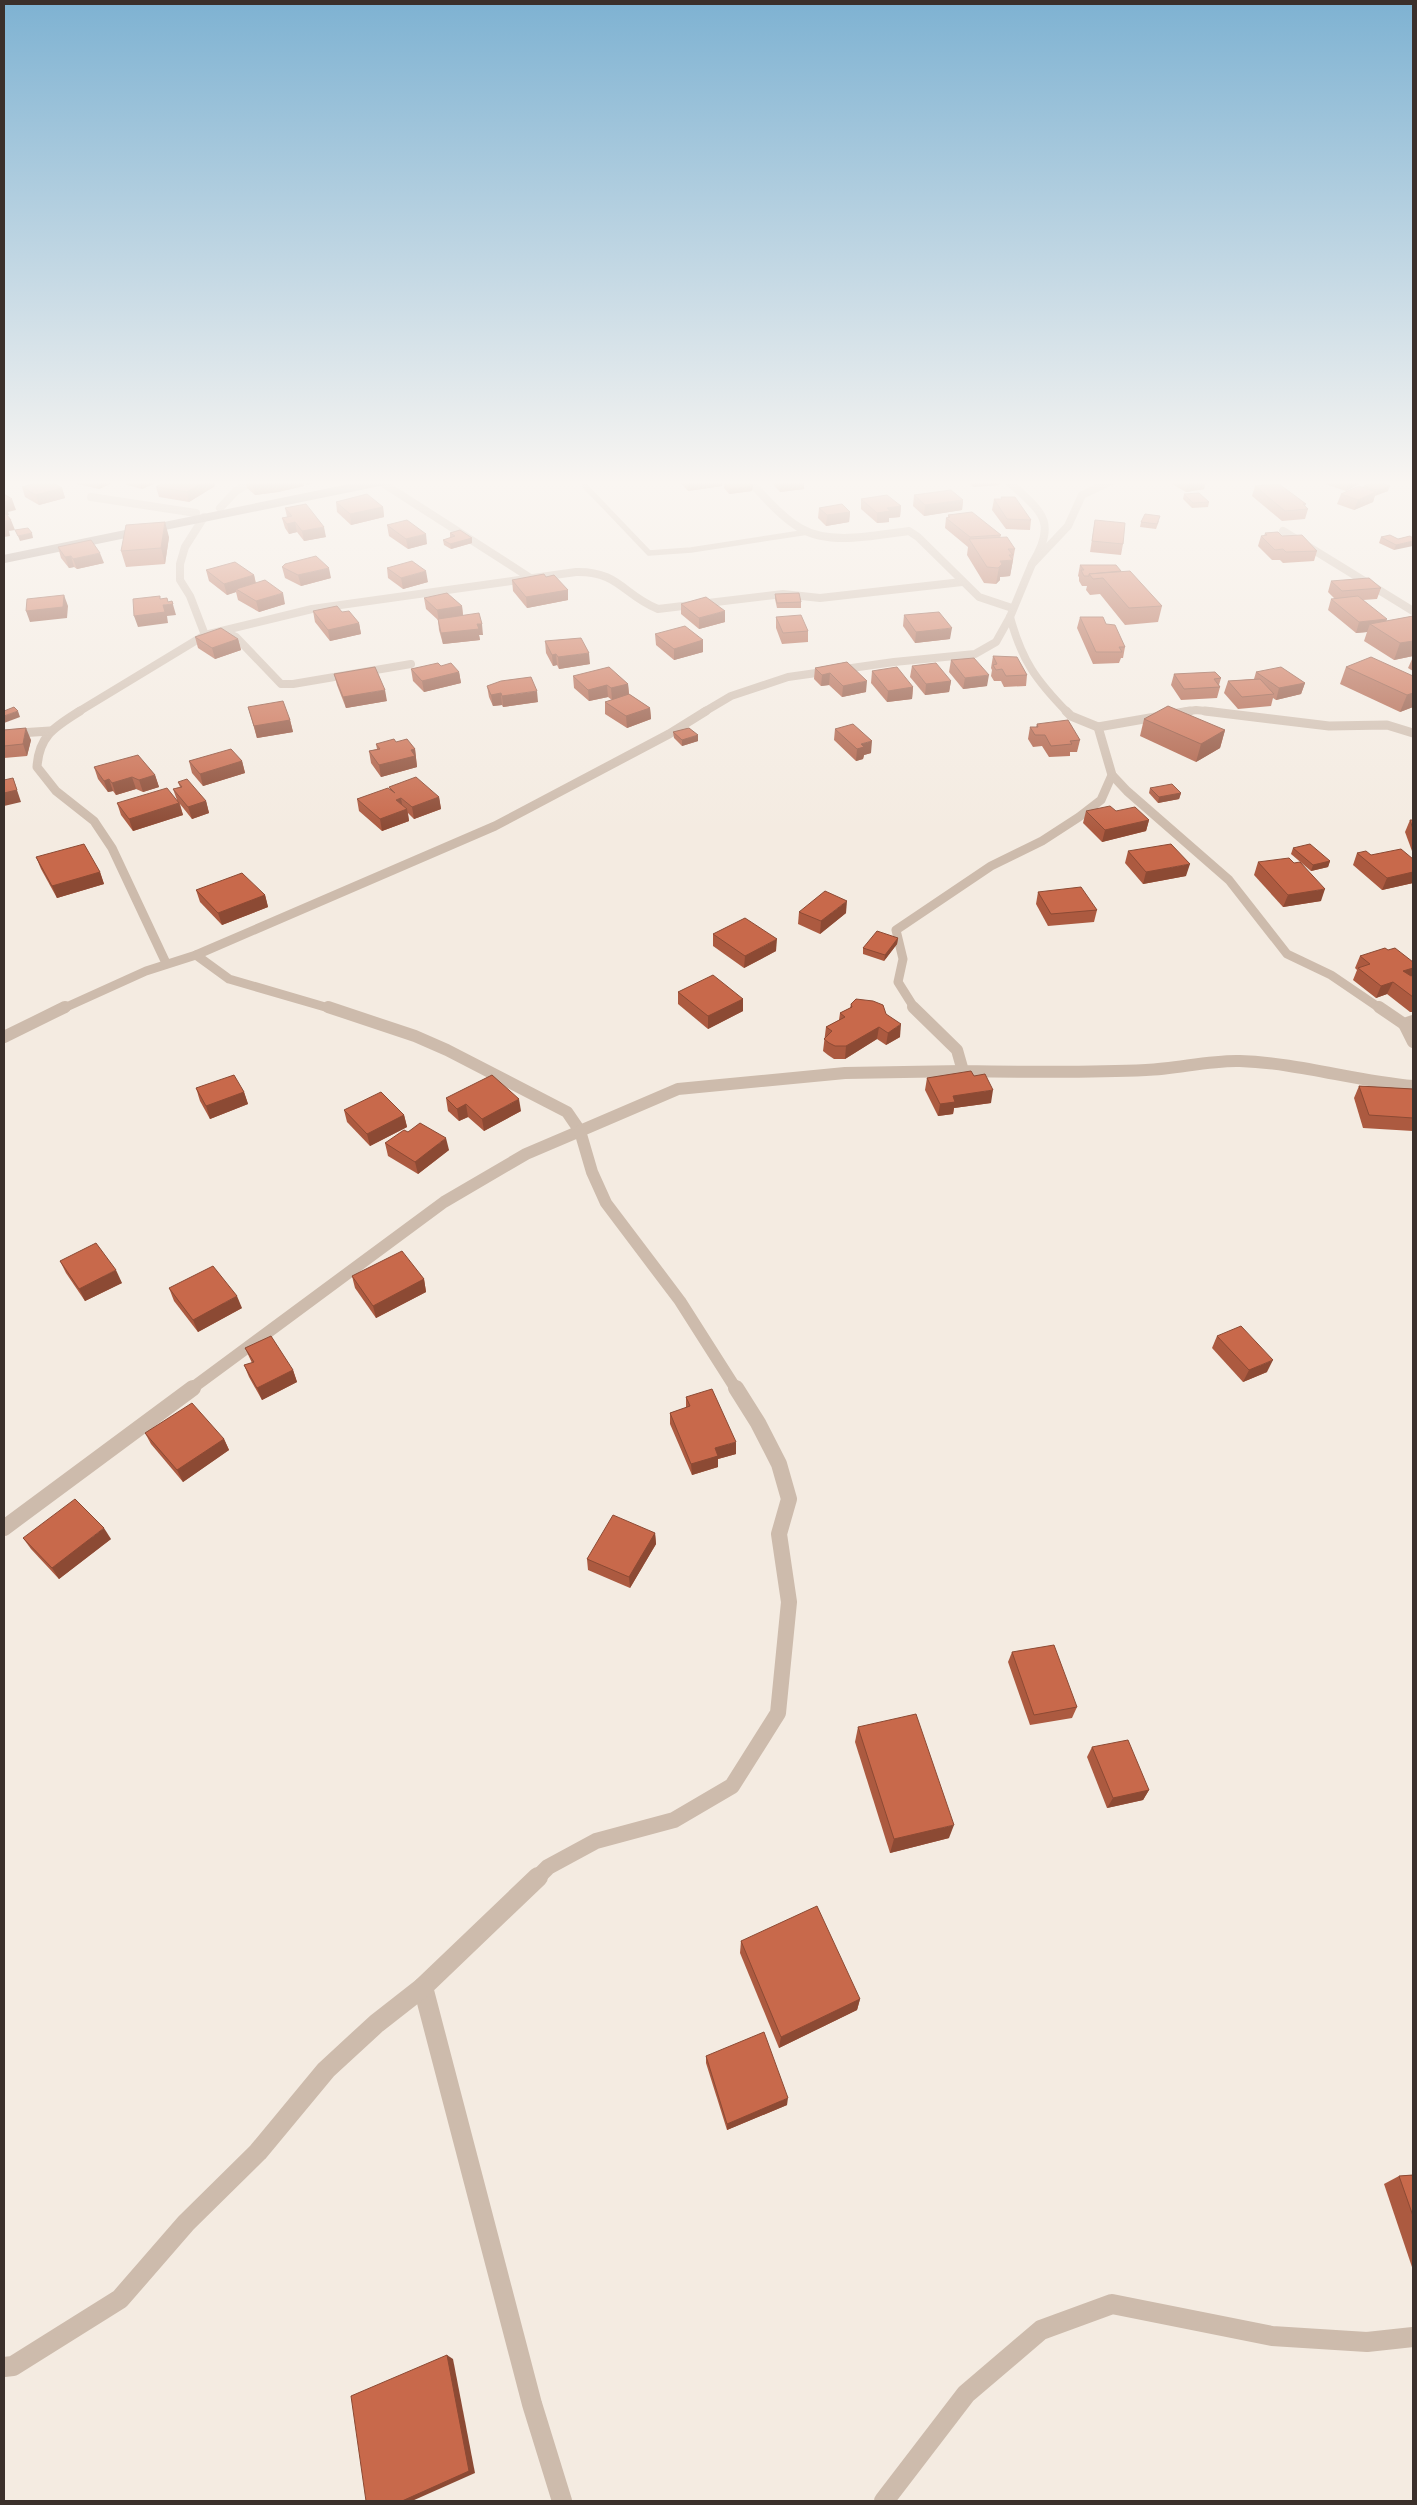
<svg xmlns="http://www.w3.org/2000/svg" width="1417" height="2505" font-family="Cabin,sans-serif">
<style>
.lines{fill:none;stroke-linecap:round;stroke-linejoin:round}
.service{stroke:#cdbbac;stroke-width:5.5}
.minor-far4{stroke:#cdbbac;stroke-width:8}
.minor-far3{stroke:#cdbbac;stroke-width:9}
.minor-far2{stroke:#cdbbac;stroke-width:12}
.minor-far1{stroke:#cdbbac;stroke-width:16}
.minor{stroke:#cdbbac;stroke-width:20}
.tertiary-far2{stroke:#cdbbac;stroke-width:8}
.tertiary-far1{stroke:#cdbbac;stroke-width:9}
.tertiary{stroke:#cdbbac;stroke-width:12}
.secondary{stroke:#a18a7d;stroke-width:8}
.wall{fill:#ac5a40}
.shaded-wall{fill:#8c4a34}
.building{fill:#c8694b;stroke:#8c4a34}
</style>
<rect width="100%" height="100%" fill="#f4ebe1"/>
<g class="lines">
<polyline class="service" points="585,486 649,553 691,550 808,532"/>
<g class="minor-far4">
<path d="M749,481C765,497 780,516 800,528C830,546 876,535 909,531L918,537L979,597L1012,608"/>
<path d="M1008,481C1040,511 1059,520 1032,564"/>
<polyline points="381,482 532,579"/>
<polyline points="91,497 196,513"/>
<polyline points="220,508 236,491 253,481"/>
<path d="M204,517L185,547L180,564V580L190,596L205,635L312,609L576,572C619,571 623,595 658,609L783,594L820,598L962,582"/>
<polyline points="1283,531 1413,611"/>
<path d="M1010,617C1022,661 1036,680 1067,712"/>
<polyline points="78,712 205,635 229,634 236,637 281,684 293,684 411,664"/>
<polyline points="1183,712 1196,710 1215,712"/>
</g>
<g class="minor-far3">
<path d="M80,711C55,727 39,735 37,767L56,791L94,821L112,848L166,963"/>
<polyline points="1066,711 1071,716 1098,727"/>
<polyline points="1190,711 1098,727 1112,775 1127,791 1229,880 1287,954 1331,975 1381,1009"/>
<polyline points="1205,711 1329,726 1387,725 1413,733"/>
<polyline points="4,734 50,731"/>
<polyline points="196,955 229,979 332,1009"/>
<polyline points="915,1009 898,982 903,959 896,930 991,866 1042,841 1079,817 1101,800 1112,775"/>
</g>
<g class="minor-far2">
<path d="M913,1007L957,1050L963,1071C1024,1072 1085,1073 1146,1070C1177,1069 1209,1060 1240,1061C1299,1063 1355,1081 1413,1086"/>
<polyline points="1379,1007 1404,1024 1413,1021"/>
<polyline points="1404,1024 1413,1042"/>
<polyline points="191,1389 444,1202 526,1154 580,1131 567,1112 447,1050 415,1036 328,1007"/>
<polyline points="736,1389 680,1301 606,1203 592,1172 580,1131 678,1089 845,1073 963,1071"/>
</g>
<g class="minor-far1">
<polyline points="4,1528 193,1388"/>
<polyline points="537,1878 548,1867 596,1841 674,1820 732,1786 778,1713 789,1602 779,1534 789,1499 779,1464 758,1423 736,1388"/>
</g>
<g class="minor">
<polyline points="538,1877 423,1987 532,2404 562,2501"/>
<polyline points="4,2367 13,2366 120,2299 186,2223 258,2152 326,2070 377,2023 423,1987"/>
<polyline points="884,2501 966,2394 1041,2330 1112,2304 1272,2336 1367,2342 1413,2337"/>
</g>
<polyline class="tertiary-far2" points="704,712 731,696 788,677 894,662 975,654 996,642 1010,617 1032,564 1068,526 1082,495 1112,481"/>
<polyline class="tertiary-far1" points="62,1009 146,971 196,955 495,826 669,734 706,711"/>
<polyline class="tertiary" points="4,1037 65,1007"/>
<polyline class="secondary" points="4,559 384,481"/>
</g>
<g class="wall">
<polygon points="76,481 117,481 99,489 77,484"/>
<polygon points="126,481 160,481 142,489 127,485"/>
<polygon points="166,481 214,481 215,486 189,502 159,497 156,487"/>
<polygon points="246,481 324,481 306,485 303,482 304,486 278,492 255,495 247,488"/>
<polygon points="679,481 722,481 722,486 688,491"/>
<polygon points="770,481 804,481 804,489 780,492"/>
<polygon points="968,481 1000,481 999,485 973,487"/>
<polygon points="1167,481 1206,481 1204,489 1186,492"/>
<polygon points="1326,481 1360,481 1359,484 1346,491 1325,484"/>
<polygon points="724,483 752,491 729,494 724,488"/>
<polygon points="1255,486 1306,504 1305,506 1308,509 1305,519 1282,521 1252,496"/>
<polygon points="1364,486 1388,491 1375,495 1373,502 1354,510 1337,504 1341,494 1363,487"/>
<polygon points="22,487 62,488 65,498 39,505 25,497"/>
<polygon points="1184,494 1209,502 1208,507 1192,508 1183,499"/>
<polygon points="914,495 963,500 962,510 924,516 913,506"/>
<polygon points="1001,497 1031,520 1030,530 1006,529 992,510 994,499 1001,499"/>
<polygon points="861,499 901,506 900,517 889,518 889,522 877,523 861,509"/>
<polygon points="336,502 383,507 384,517 351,525 337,512"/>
<polygon points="285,508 326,537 304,541 297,532 289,534 285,528 282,518 287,517"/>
<polygon points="819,508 850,512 849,522 826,526 818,518"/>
<polygon points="948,515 1001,535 1000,538 1015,549 1010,576 1000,577 1000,580 996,584 984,583 967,555 968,547 945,528 946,518 948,518"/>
<polygon points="1095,520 1123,544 1121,555 1090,552"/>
<polygon points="1159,521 1156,529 1140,527 1141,522"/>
<polygon points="387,525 427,544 408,549 389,536"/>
<polygon points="450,533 472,538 472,543 451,549 444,545 443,540 450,538"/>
<polygon points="1265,533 1282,536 1317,551 1314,561 1283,563 1280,560 1272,560 1258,546 1261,536 1264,536"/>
<polygon points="1410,536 1394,550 1379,543 1381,537 1398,539"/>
<polygon points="169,537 165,564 126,567 121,551"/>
<polygon points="58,547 104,563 77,569 74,567 69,568 61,558"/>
<polygon points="1080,565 1121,571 1162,606 1158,622 1125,625 1100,594 1090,595 1086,590 1087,586 1082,586 1079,581 1079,577 1078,576"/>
<polygon points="282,567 331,578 301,586 285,578"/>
<polygon points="387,568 428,582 403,589 388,578"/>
<polygon points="206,570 254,575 256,583 285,604 259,612 238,600 236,592 227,595 209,581"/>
<polygon points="546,577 568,590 568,600 527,608 513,591 512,580"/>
<polygon points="1331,581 1381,588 1377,599 1363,600 1387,621 1413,616 1413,656 1394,660 1364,641 1367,632 1356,633 1328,610 1331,599 1335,599 1328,592"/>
<polygon points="775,594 801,602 801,608 777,608 775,599"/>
<polygon points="424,598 462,606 463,615 483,635 479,635 480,640 443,644 439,630 438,620 426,609"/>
<polygon points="681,604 725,622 699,629 681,614"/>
<polygon points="313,611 359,623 361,634 330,641 315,622"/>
<polygon points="904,615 950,639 915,643 903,626"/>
<polygon points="776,617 808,631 808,642 782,644 776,628"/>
<polygon points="1080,617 1106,624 1125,647 1123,658 1121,658 1119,663 1093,664 1077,628"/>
<polygon points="655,634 703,640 703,652 674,660 656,645"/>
<polygon points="195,637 238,639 241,650 215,659 198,648"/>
<polygon points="545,641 590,664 559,669 557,665 553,666 546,653"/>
<polygon points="993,656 1027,675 1026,686 1004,687 1001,681 994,681 991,676 992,670 991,668"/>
<polygon points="1413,657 1413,671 1408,668"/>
<polygon points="951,660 987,686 963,689 949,672"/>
<polygon points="847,662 866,692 842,697 829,685 821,686 814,679 815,668"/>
<polygon points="441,666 459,672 461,683 424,692 413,681 411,669"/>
<polygon points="912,666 951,681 949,692 925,695 910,677"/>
<polygon points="1346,667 1413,676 1413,707 1400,712 1340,684"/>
<polygon points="872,671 913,687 912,699 887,702 871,683"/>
<polygon points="1256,672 1305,683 1301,694 1276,700 1273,698 1271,706 1238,709 1224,693 1228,681 1254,679"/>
<polygon points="334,674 387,701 346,708 337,685"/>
<polygon points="1174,674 1221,678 1219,685 1220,687 1217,698 1181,700 1171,685"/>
<polygon points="573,676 628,684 629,694 650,708 651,719 627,728 605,714 605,702 612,700 608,697 589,701 574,688"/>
<polygon points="487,686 538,702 503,707 502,705 493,706 489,697"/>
<polygon points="248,707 290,720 293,732 257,738"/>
<polygon points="1144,719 1225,730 1220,748 1196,762 1140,736"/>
<polygon points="1037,724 1080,740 1077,752 1070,752 1070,756 1049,757 1042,746 1033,747 1028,739 1030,727 1036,727"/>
<polygon points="835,729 871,753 864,755 863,759 856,761 834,740"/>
<polygon points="4,730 31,740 27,756 4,758"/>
<polygon points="673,732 698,741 682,746 674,738"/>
<polygon points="396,742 415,749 417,767 381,777 371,763 369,751 377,749 376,744"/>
<polygon points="189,761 242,761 245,773 203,786 192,773"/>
<polygon points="94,767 155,775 159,787 143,792 136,789 116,795 113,791 108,792 98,779"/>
<polygon points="178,782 206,801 209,813 192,819 180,804 183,815 133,831 121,815 117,803 177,800 173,789 180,787"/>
<polygon points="389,787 439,797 441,809 414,819 408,813 409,821 382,831 359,811 357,799 390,789"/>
<polygon points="1150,788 1181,793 1179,799 1158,803 1149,793"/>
<polygon points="1086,811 1149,820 1146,831 1102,842 1083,823"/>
<polygon points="1410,820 1413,820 1413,851 1412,851 1405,832"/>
<polygon points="1293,848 1330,861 1328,867 1311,871 1291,854"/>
<polygon points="1128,851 1186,876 1143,884 1125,863"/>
<polygon points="1357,853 1371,855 1413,859 1413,883 1382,890 1353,865"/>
<polygon points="36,857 100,872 104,884 57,898 41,869"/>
<polygon points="1258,862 1294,863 1321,901 1283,907 1254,875"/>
<polygon points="196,890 265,895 268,907 222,925 200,902"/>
<polygon points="1038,892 1097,910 1094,922 1048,926 1036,904"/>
<polygon points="799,912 846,913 820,934 798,924"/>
<polygon points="713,934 776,951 744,968 713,946"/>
<polygon points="898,938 897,944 884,961 863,954 863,948"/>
<polygon points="1388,950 1413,962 1413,1012 1410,1012 1387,994 1376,998 1353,980 1357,970 1355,968 1360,956"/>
<polygon points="678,992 743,999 743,1011 708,1029 678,1004"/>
<polygon points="851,1004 886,1014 900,1037 886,1045 877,1039 845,1059 834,1059 828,1055 823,1051 826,1027 839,1020 840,1013 850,1008"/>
<polygon points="974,1076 991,1103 954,1108 953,1114 938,1116 925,1090 927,1078"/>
<polygon points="1359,1086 1413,1089 1413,1131 1363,1128 1354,1098"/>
<polygon points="196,1088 244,1092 248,1104 210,1119 200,1101"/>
<polygon points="446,1098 521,1111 484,1131 468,1117 459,1121 448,1111"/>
<polygon points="344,1110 404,1115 407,1127 370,1146 347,1122"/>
<polygon points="408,1132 449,1150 418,1174 388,1156 385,1143"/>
<polygon points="60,1261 122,1283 85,1301 66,1273"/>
<polygon points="352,1276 424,1279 426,1292 376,1318 355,1288"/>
<polygon points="169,1288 242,1308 198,1332 174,1301"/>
<polygon points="1217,1336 1267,1372 1243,1382 1212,1348"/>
<polygon points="245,1348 293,1370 297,1382 262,1400 249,1377 244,1365 252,1363"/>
<polygon points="686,1397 736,1454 718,1459 718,1467 692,1475 670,1424 670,1413 686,1408"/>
<polygon points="145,1433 224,1439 229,1450 183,1482 151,1444"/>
<polygon points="655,1533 656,1544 630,1588 588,1570 587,1559"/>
<polygon points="23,1538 111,1539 59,1579 31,1549"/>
<polygon points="1012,1652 1077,1707 1072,1718 1030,1725 1008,1662"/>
<polygon points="858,1727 949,1838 890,1853 855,1742"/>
<polygon points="1092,1747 1149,1790 1143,1800 1107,1808 1087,1757"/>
<polygon points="741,1941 860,1999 857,2010 779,2048 740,1953"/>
<polygon points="706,2056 787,2105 727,2130 706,2063"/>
<polygon points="1413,2175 1413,2270 1384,2184 1399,2176"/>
</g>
<g class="shaded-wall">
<polygon points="96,481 117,481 99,489"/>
<polygon points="139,481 160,481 142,489"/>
<polygon points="205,481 214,481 215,486 189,502 187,492"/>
<polygon points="278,481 303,481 304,486 278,492 255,495 253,485"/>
<polygon points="306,481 324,481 306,485"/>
<polygon points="688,481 722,481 722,486 688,491"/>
<polygon points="785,481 804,481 804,489 780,492 780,482"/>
<polygon points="987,481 1000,481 999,485 973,487 974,482"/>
<polygon points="1195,481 1206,481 1204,489 1186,492 1188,482"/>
<polygon points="1349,481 1360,481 1359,484 1346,491"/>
<polygon points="753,486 752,491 729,494 729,489"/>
<polygon points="1390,486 1388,491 1375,496 1377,490"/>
<polygon points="62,488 65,498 39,505 36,495"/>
<polygon points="1376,492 1373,502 1354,510 1358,500"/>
<polygon points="12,499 16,510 8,512 9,515 4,516 4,502"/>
<polygon points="963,500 962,510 924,516 925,505"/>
<polygon points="901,506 900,517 889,518 889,522 877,523 877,513 887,508"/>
<polygon points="383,507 384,517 351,525 350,514"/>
<polygon points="850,512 849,522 826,526 827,515"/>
<polygon points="11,520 15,530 9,531 10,536 4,537 4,521"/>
<polygon points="165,522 169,537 165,564 161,548"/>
<polygon points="295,522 297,532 289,534 287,524"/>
<polygon points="324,527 326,537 304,541 302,531"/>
<polygon points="32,533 33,538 20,541 18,536"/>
<polygon points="426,534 427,544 408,549 406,539"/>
<polygon points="472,538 472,543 451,549 450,544"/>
<polygon points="1413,541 1413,546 1394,550 1396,545"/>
<polygon points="100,553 104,563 77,569 73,559"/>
<polygon points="71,556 74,567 69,568 65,557"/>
<polygon points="1013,560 1010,576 1000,577 1000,580 996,584 1000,561"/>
<polygon points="329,568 331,578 301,586 298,575"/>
<polygon points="426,571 428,582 403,589 401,578"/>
<polygon points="254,575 256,586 236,589 236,592 227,595 224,584"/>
<polygon points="568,590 568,600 527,608 526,597"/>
<polygon points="283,593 285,604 259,612 256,601"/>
<polygon points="64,595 68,606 67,618 30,622 26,611"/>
<polygon points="172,601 176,615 167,616 168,623 138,627 134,616 163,605 169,605"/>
<polygon points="462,606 463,617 439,621 437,610"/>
<polygon points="725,611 725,622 699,629 699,618"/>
<polygon points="1387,619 1383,630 1370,624 1367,632 1356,633 1359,622"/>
<polygon points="359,623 361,634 330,641 328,630"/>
<polygon points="477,624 482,624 483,635 479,635 480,640 443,644 441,633"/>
<polygon points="952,628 950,639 915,643 916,632"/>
<polygon points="238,639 241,650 215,659 212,648"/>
<polygon points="703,640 703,652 674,660 674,649"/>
<polygon points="1413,641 1413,656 1394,660 1400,643"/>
<polygon points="589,653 590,664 559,669 558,657"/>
<polygon points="556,654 557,665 553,666 552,655"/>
<polygon points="459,672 461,683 424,692 422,681"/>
<polygon points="830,673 829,685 821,686 822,675"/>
<polygon points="989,675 987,686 963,689 965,678"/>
<polygon points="867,681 866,692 842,697 843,686"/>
<polygon points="951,681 949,692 925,695 926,684"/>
<polygon points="1305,683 1301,694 1276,700 1279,688"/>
<polygon points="628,684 629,695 612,700 611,688"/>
<polygon points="607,685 608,697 589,701 588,690"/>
<polygon points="913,687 912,699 887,702 888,691"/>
<polygon points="385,690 387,701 346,708 343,697"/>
<polygon points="537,691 538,702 503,707 502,696"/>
<polygon points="501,693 502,705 493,706 491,695"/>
<polygon points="1413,693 1413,707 1400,712 1407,695"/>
<polygon points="650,708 651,719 627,728 626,716"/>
<polygon points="18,711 20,717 4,723 4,716"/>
<polygon points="290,720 293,732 257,738 254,726"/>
<polygon points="26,728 31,740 27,756 23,744"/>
<polygon points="1225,730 1220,748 1196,762 1201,744"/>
<polygon points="698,735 698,741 682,746 682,740"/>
<polygon points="872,741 871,753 864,755 863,759 856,761 857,749 861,744"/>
<polygon points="415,749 417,767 381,777 379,765 411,750"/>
<polygon points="242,761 245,773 203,786 200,774"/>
<polygon points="155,775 159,787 143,792 139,780"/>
<polygon points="132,777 136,789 116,795 112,783"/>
<polygon points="13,778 21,802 4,806 4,793"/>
<polygon points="109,779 113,791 108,792 104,781"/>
<polygon points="1181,793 1179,799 1158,803 1159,797"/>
<polygon points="439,797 441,809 414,819 412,807"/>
<polygon points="401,798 403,810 396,800"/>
<polygon points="206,801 209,813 192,819 188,807"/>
<polygon points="179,803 183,815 133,831 129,819"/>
<polygon points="407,809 409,821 382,831 380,819"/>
<polygon points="1149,820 1146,831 1102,842 1105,830"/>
<polygon points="1330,861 1328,867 1311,871 1313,865"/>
<polygon points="1190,864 1186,876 1143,884 1146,872"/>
<polygon points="100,872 104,884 57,898 52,886"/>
<polygon points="1413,872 1413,883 1382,890 1387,878"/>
<polygon points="1325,889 1321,901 1283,907 1288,895"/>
<polygon points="265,895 268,907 222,925 218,913"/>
<polygon points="847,901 846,913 820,934 821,921"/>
<polygon points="898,938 897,944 884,961 885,955"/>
<polygon points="777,939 776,951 744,968 745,956"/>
<polygon points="1413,968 1413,978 1403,971"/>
<polygon points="1393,982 1387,994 1376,998 1381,986"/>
<polygon points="743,999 743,1011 708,1029 708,1016"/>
<polygon points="901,1024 900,1037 886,1045 888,1033"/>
<polygon points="879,1027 877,1039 845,1059 846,1046"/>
<polygon points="993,1090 991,1103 954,1108 953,1114 938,1116 940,1104 953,1096"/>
<polygon points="244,1092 248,1104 210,1119 206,1106"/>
<polygon points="519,1099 521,1111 484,1131 482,1119"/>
<polygon points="466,1104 468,1117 459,1121 457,1109"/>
<polygon points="404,1115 407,1127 370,1146 367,1134"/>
<polygon points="446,1138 449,1150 418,1174 415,1162"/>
<polygon points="116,1270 122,1283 85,1301 79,1289"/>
<polygon points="424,1279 426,1292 376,1318 373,1306"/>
<polygon points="237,1296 242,1308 198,1332 193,1320"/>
<polygon points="1273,1360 1267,1372 1243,1382 1249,1370"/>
<polygon points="293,1370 297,1382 262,1400 257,1388"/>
<polygon points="224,1439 229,1450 183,1482 177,1470"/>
<polygon points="736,1442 736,1454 718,1459 718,1467 692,1475 691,1464 715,1448"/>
<polygon points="104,1528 111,1539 59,1579 52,1568"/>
<polygon points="655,1533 656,1544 630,1588 629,1577"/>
<polygon points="1149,1790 1143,1800 1107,1808 1113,1798"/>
<polygon points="954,1825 949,1838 890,1853 894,1839"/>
<polygon points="860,1999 857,2010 779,2048 781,2037"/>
<polygon points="788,2098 787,2105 727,2130 727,2124"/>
<polygon points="447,2355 453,2359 475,2473 412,2501 402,2501"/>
</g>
<g class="building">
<polygon points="42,481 50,481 62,488 36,495 22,487"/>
<polygon points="166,481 205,481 187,492 156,487"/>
<polygon points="248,481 278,481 253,485"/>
<polygon points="744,481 748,481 753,486 729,489 724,483"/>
<polygon points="973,481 987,481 974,482"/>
<polygon points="1376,481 1377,481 1390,486 1377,490 1364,486"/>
<polygon points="1279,484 1306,504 1303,504 1308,509 1285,511 1255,486"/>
<polygon points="1359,486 1376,492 1358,500 1341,494"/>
<polygon points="951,490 963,500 925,505 914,495"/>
<polygon points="1199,493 1209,502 1193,503 1184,494"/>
<polygon points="4,494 12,499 4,502"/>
<polygon points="367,494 383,507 350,514 336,502"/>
<polygon points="887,495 901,506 887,508 890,511 877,513 861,499"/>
<polygon points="1001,497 1015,497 1031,520 1007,519 994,499 1002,499"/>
<polygon points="306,504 324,527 302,531 295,522 287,524 282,518 292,516 285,508"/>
<polygon points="842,504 850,512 827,515 819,508"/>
<polygon points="972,512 1001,535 970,537 946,518 950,517 948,515"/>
<polygon points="4,514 6,514 11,520 4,521"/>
<polygon points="1145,514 1160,516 1157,524 1141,522"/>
<polygon points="407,520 426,534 406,539 387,525"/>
<polygon points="1095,520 1125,523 1123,544 1092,541"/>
<polygon points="165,522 161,548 121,551 126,525"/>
<polygon points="28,528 32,533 18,536 15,530"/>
<polygon points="460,530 472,538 450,544 443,540 455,536 450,533"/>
<polygon points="1278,532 1282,536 1302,535 1317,551 1286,552 1283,549 1275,550 1261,536 1267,535 1265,533"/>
<polygon points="1390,535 1398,539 1410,536 1413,538 1413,541 1396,545 1381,537"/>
<polygon points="1007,537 1015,549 1008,549 1013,555 1009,555 1013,560 1000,561 1002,564 998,568 987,567 969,539"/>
<polygon points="91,540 100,553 73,559 71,556 65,557 58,547"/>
<polygon points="316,556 329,568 298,575 282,567 285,564"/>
<polygon points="412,561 426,571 401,578 387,568"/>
<polygon points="235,562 254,575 224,584 206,570"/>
<polygon points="1080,565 1116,565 1121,571 1089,574 1089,576 1084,576 1081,570 1084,570"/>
<polygon points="1130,571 1162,606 1129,608 1103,578 1093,579 1089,574"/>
<polygon points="544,574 546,577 554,575 568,590 526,597 512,580"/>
<polygon points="1369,578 1381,588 1342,591 1331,581"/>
<polygon points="265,580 283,593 256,601 236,589"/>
<polygon points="447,593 462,606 437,610 424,598"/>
<polygon points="799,593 801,602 777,603 775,594"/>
<polygon points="64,595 63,607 26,611 27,599"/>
<polygon points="160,596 160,599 167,598 168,602 172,601 173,604 163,605 165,612 134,616 133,599"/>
<polygon points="1358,596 1387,619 1359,622 1331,599"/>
<polygon points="706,597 725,611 699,618 681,604"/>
<polygon points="337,606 342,612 349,611 359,623 328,630 313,611"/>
<polygon points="939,612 952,628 916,632 904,615"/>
<polygon points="479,613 482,624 477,624 479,629 441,633 438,619"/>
<polygon points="801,615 808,631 783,633 776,617"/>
<polygon points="1413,616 1413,641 1400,643 1370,624"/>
<polygon points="1080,617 1103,617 1106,624 1115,625 1125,647 1119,647 1122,652 1096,652"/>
<polygon points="685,626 703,640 674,649 655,634"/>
<polygon points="221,628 238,639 212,648 195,637"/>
<polygon points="581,638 589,653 558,657 556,654 552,655 545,641"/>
<polygon points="993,656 1017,657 1027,675 1006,676 1002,669 996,670 993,665 997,664"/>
<polygon points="1371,657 1413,676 1413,693 1407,695 1346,667"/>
<polygon points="974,658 989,675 965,678 951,660"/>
<polygon points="847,662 867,681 843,686 830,673 822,675 815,668"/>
<polygon points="438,663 441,666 451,663 459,672 422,681 411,669"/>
<polygon points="936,663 951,681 926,684 912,666"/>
<polygon points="375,667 385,690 343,697 334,674"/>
<polygon points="609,667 628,684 611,688 607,685 588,690 573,676"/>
<polygon points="897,667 913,687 888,691 872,671"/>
<polygon points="1281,667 1305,683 1279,688 1256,672"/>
<polygon points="1215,672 1221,678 1214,679 1220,687 1184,689 1174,674"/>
<polygon points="531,677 537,691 502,696 501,693 491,695 487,686 501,681"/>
<polygon points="1260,679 1274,694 1242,697 1228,681"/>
<polygon points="629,694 650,708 626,716 605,702"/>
<polygon points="283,701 290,720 254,726 248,707"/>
<polygon points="1168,706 1225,730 1201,744 1144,719"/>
<polygon points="14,707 18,711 4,716 4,711"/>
<polygon points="1068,720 1080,740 1070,741 1072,744 1051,746 1045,735 1035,735 1030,727 1038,727 1037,724"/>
<polygon points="853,724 872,741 861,744 864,747 857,749 835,729"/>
<polygon points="26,728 23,744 4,746 4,730"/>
<polygon points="689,728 698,735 682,740 673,732"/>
<polygon points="394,739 396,742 407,739 415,749 411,750 415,756 379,765 369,751 380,749 376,744"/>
<polygon points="231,749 242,761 200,774 189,761"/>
<polygon points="138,755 155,775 139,780 132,777 112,783 109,779 104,781 94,767"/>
<polygon points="416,777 439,797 412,807 401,798 396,800 407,809 380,819 357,799 388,788 395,793 389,787"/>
<polygon points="13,778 17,790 4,793 4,780"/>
<polygon points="187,779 206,801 188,807 173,789 182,787 178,782"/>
<polygon points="1172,784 1181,793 1159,797 1150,788"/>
<polygon points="167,788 179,803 129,819 117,803"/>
<polygon points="1110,806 1116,811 1135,807 1149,820 1105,830 1086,811"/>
<polygon points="1410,820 1413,820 1413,829"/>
<polygon points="84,844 100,872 52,886 36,857"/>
<polygon points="1171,844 1190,864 1146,872 1128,851"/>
<polygon points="1310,844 1330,861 1313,865 1293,848"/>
<polygon points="1401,849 1413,859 1413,872 1387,878 1357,853 1366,851 1371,855"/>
<polygon points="1289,858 1294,863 1300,862 1325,889 1288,895 1258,862"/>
<polygon points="242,873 265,895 218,913 196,890"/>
<polygon points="1081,887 1097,910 1051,914 1038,892"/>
<polygon points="825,891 847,901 821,921 799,912"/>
<polygon points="745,918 777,939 745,956 713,934"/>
<polygon points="877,931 898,938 885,955 863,948"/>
<polygon points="1385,948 1388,950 1395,948 1413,962 1413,968 1403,971 1411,976 1413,975 1413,997 1393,982 1381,986 1358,968 1370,964 1360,956"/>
<polygon points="713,975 743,999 708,1016 678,992"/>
<polygon points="856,999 873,1001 883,1005 886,1014 901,1024 888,1033 879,1027 846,1046 835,1046 829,1043 824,1039 832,1031 826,1027 845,1017 840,1013 852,1007 851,1004"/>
<polygon points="971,1071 974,1076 985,1074 993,1090 953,1096 955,1102 940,1104 927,1078"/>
<polygon points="234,1075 244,1092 206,1106 196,1088"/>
<polygon points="492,1075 519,1099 482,1119 466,1104 457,1109 446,1098"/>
<polygon points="1359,1086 1413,1089 1413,1118 1369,1115"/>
<polygon points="381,1092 404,1115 367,1134 344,1110"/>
<polygon points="420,1123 446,1138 415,1162 385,1143 404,1130 408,1132"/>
<polygon points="96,1243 116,1270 79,1289 60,1261"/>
<polygon points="402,1251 424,1279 373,1306 352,1276"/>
<polygon points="213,1266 237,1296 193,1320 169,1288"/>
<polygon points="1241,1326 1273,1360 1249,1370 1217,1336"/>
<polygon points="271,1336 293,1370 257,1388 244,1365 254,1362 245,1348"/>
<polygon points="712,1389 736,1442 715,1448 718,1456 691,1464 670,1413 690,1406 686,1397"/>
<polygon points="192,1403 224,1439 177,1470 145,1433"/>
<polygon points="75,1499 104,1528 52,1568 23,1538"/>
<polygon points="613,1515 655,1533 629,1577 587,1559"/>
<polygon points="1054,1645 1077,1707 1034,1715 1012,1652"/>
<polygon points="916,1714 954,1825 894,1839 858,1727"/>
<polygon points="1128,1740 1149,1790 1113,1798 1092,1747"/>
<polygon points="817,1906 860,1999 781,2037 741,1941"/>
<polygon points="764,2032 788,2098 727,2124 706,2056"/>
<polygon points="1413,2175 1413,2216 1399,2176"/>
<polygon points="447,2355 469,2471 402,2501 366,2501 351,2396"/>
</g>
<linearGradient id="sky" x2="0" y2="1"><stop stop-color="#7eb2d2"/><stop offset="0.58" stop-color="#faf6f2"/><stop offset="1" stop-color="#faf6f2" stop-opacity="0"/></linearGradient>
<rect width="1417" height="832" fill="url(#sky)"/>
<rect width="1417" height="2505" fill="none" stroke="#3b302b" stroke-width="10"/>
</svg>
